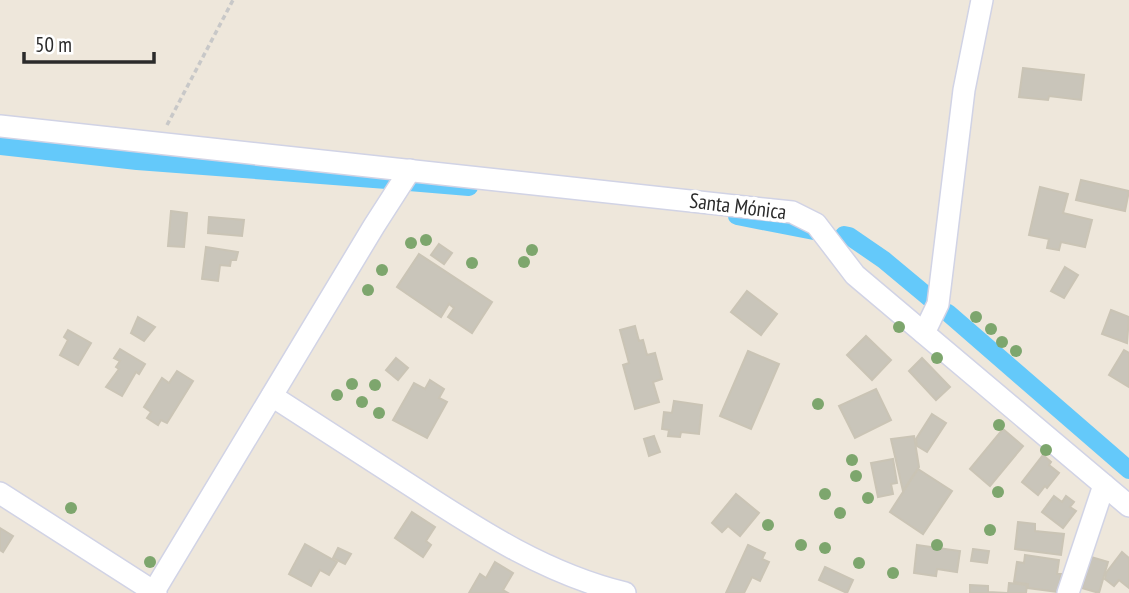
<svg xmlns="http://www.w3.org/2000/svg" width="1129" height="593" font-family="'PT Sans Narrow',sans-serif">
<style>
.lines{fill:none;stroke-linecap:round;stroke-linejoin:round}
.canal{stroke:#64c9fa;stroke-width:18}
.building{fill:#c9c5ba;stroke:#cac4b5;stroke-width:2}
.minor-casing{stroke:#d1d3e5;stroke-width:24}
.path{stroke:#c8c8c8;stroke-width:3.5;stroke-dasharray:5 3.5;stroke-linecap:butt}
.minor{stroke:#fff;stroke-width:21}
.tree{fill:#7da66d}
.labels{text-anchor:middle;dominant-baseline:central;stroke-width:7;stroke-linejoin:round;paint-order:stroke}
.street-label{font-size:21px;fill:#2b2b2b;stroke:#fff}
</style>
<rect width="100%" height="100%" fill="#eee7db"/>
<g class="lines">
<g class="canal">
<polyline points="0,146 137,161 400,181"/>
<polyline points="409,182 469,187"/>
<polyline points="737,216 819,232"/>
<polyline points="844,235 849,236 884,260 932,300"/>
<polyline points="948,313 1129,470"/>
</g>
</g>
<g class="building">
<polygon points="1023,68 1084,75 1081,100 1049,96 1048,100 1019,97"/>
<polygon points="1081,180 1129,191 1125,211 1076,200"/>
<polygon points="1040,187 1068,194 1063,213 1092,220 1085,247 1061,242 1059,250 1047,248 1049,239 1029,235"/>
<polygon points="171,211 187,213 184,247 168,246"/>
<polygon points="209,217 244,220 242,236 208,233"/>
<polygon points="439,244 452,253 444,264 431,255"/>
<polygon points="206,247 238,252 236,260 231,260 230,266 220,265 218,281 202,279"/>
<polygon points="419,254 492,302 472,333 448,317 454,308 449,304 441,317 397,287"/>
<polygon points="1065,267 1078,275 1064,298 1051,291"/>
<polygon points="747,291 777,314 761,335 731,312"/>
<polygon points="1111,310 1129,317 1127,343 1102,334"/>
<polygon points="138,317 155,327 144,341 131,333"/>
<polygon points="635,326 639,341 643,340 647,355 655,353 662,379 653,382 659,402 635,409 623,365 629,363 620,330"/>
<polygon points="68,330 91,343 78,365 60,355 68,340 64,337"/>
<polygon points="866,336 891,360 872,380 847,355"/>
<polygon points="120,349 145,364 139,374 136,372 122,396 106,387 119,369 116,367 120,361 114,358"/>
<polygon points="1124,350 1129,353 1129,387 1109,375"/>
<polygon points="748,351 779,364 751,429 720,416"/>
<polygon points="396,358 408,368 398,380 386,370"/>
<polygon points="922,358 950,387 936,400 909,371"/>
<polygon points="177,371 193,381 167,423 161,420 158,425 147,418 151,412 144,407 162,378 169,383"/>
<polygon points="430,380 444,389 439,398 447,402 427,438 393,420 414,383 425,389"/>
<polygon points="876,389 891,420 855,438 839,406"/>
<polygon points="674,401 702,405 699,434 681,432 680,437 668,436 669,430 662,429 664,412 672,413"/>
<polygon points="932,414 946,423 927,452 917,446 916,439"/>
<polygon points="1003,429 1023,446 990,486 970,469"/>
<polygon points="654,436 660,452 649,456 644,439"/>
<polygon points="914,436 919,467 903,491 891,439"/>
<polygon points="1043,455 1051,462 1049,465 1059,473 1047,488 1045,486 1038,495 1022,482"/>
<polygon points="893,459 897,483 891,484 893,494 878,497 871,463"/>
<polygon points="918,469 952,491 923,534 890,512"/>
<polygon points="736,494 759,513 740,536 728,526 722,532 712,523"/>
<polygon points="1054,496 1062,502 1066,496 1074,502 1070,507 1076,511 1063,528 1042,512"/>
<polygon points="412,512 435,527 426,541 431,545 423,557 395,538"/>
<polygon points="1018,522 1035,524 1035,531 1064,534 1061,555 1015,549"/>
<polygon points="0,528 13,536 3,552 0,550"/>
<polygon points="305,544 337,562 329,575 320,570 311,586 289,574"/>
<polygon points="748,545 765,553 762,559 769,562 760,581 752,577 744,593 726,593"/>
<polygon points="917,545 960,551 957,572 937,569 936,576 914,573"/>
<polygon points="338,548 351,554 345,564 333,558"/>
<polygon points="973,549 989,551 987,563 971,561"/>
<polygon points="1122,552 1129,558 1129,588 1119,580 1114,586 1105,579 1106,573"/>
<polygon points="1025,555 1059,560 1057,574 1061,574 1058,592 1028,588 1028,584 1014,582 1017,562 1024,563"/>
<polygon points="1091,557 1108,562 1099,593 1082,588"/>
<polygon points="495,562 513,573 503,590 508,593 469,593 480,574 486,578"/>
<polygon points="825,567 853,580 847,593 819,580"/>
<polygon points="1009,583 1027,585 1026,593 1008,593"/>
<polygon points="970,585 988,586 988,592 1007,593 970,593"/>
</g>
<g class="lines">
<g class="minor-casing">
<g id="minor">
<polyline points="0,126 792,212 816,224 855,275 1129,506"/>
<polyline points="924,333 938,304 964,90 982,0"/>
<path d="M272,396C320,427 368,458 416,489C482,532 547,574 625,593"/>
<polyline points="0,493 156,593"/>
<polyline points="153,593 374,226 410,170"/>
<polyline points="1068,593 1104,485"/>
</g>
</g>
<polyline class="path" points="167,125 233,0"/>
<use href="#minor" class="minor"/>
</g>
<g class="tree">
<circle cx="426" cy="240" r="6"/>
<circle cx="411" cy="243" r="6"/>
<circle cx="532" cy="250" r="6"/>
<circle cx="524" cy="262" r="6"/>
<circle cx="472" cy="263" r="6"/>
<circle cx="382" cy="270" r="6"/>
<circle cx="368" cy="290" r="6"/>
<circle cx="976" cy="317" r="6"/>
<circle cx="899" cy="327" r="6"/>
<circle cx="991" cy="329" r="6"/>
<circle cx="1002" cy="342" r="6"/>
<circle cx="1016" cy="351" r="6"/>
<circle cx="937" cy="358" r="6"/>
<circle cx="352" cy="384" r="6"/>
<circle cx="375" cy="385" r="6"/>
<circle cx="337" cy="395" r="6"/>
<circle cx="362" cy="402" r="6"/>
<circle cx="818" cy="404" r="6"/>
<circle cx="379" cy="413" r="6"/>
<circle cx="999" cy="425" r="6"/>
<circle cx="1046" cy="450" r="6"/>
<circle cx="852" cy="460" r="6"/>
<circle cx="856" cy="476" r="6"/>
<circle cx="998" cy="492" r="6"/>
<circle cx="825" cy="494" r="6"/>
<circle cx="868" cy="498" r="6"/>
<circle cx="71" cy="508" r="6"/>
<circle cx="840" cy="513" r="6"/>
<circle cx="768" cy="525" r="6"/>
<circle cx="990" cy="530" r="6"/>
<circle cx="801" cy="545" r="6"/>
<circle cx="937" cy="545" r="6"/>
<circle cx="825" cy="548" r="6"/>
<circle cx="150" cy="562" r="6"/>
<circle cx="859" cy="563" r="6"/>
<circle cx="893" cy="573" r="6"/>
</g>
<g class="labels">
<g class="street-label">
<text transform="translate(738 206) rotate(7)">Santa Mónica</text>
</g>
</g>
<path d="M24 52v10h130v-10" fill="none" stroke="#2b2b2b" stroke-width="3.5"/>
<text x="35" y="52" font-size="21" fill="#2b2b2b" stroke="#ffffff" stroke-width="5" paint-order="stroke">50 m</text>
</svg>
